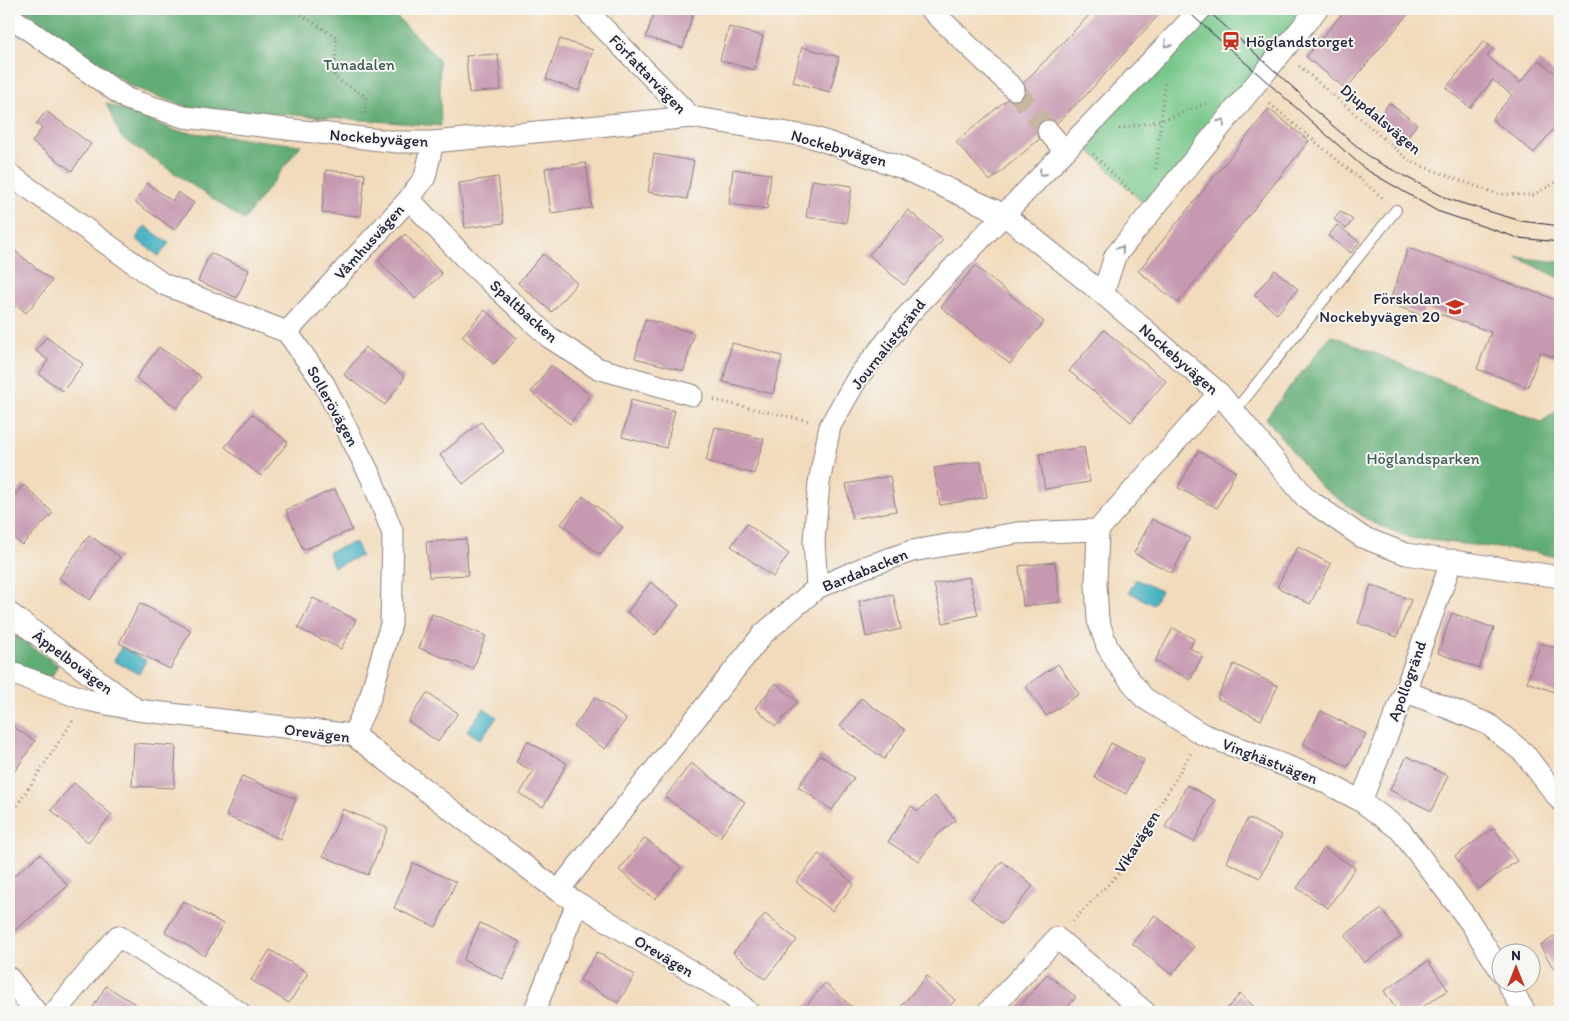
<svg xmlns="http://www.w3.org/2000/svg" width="1569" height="1021" font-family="Itim,sans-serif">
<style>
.green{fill:#75c789;stroke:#4c7462}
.forest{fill:#60ac75;stroke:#416758}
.water{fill:#46b2c3;stroke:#346a7f}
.building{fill:#c699b1}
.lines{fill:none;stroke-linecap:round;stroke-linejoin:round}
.street-tunnel{stroke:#c8b6a2;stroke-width:21;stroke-dasharray:21 11;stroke-linecap:butt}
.lane-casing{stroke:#8a7e7c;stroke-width:12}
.street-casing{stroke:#8a7e7c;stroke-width:23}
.path{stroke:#8a7e7c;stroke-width:3;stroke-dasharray:1 4;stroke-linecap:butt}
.lane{stroke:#fff;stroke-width:10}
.street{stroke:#fff;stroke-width:21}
.tram{stroke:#22223b;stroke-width:1}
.oneway{stroke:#9c9ca7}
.labels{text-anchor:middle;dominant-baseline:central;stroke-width:4;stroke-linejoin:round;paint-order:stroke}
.poi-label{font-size:16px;fill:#22223b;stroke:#f6f6f2;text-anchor:start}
.park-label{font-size:16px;fill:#3f5c56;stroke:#f6f6f2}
.street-label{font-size:16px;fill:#22223b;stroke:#f6f6f2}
</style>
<rect width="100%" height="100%" fill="#f6f6f2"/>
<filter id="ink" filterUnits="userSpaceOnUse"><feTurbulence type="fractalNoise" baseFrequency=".02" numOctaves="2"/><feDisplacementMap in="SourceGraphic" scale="10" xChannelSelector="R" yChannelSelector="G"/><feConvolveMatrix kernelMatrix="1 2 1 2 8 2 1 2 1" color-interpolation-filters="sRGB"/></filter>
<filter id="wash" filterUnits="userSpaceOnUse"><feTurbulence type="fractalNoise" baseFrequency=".0096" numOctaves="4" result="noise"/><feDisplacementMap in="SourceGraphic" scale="20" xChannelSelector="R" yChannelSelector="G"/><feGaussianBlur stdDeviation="1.12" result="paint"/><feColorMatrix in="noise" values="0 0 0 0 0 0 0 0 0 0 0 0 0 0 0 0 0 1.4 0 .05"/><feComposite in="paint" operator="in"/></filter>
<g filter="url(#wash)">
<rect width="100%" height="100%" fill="#f2dbbc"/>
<polygon class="green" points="1201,9 1316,9 1151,211 1077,138"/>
<g class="forest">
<polygon points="21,9 389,9 439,60 441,126 187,107 130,86"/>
<polygon points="106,103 176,131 301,145 244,220 121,137"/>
<polygon points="1516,257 1560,262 1560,278"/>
<polygon points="1331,335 1541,422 1560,409 1560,558 1534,552 1411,538 1371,522 1320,486 1266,418"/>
<polygon points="9,631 58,665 51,678 9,664"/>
</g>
<g class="water">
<polygon points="145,226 169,243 159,256 136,239"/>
<polygon points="355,542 361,556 334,567 328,552"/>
<polygon points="1136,579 1161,591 1153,605 1129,592"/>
<polygon points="121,647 146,660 139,674 114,661"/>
<polygon points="484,708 497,717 480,740 467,730"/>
</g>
<g id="blocks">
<g class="building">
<polygon points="655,9 680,9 693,13 683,48 646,37"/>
<polygon points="1095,9 1164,9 1086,95 1043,136 990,181 956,142 1009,98"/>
<polygon points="1346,9 1412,9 1346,89 1306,57"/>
<polygon points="729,27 763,36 754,70 720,60"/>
<polygon points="560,39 593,50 579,91 546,79"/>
<polygon points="1484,41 1493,49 1487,56 1520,83 1539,60 1560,78 1560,121 1534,153 1492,119 1512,95 1493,80 1470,108 1446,88"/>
<polygon points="802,47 839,57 830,92 793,82"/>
<polygon points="498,54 501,90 469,93 466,56"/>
<polygon points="1389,103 1417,124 1404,142 1376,122"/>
<polygon points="1269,109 1309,141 1178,303 1138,271"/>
<polygon points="46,111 91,144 72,171 32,142 42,128 36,124"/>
<polygon points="654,154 694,161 687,199 648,192"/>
<polygon points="586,163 592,208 551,213 545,168"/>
<polygon points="733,169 771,174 767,209 729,204"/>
<polygon points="326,170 365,174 361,216 322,213"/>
<polygon points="498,177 504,223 465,228 459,183"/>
<polygon points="812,180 852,186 846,223 806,217"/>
<polygon points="147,183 172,201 178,192 194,203 175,230 135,202"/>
<polygon points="908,210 943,240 904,285 869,255"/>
<polygon points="1340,211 1353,220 1346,229 1334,219"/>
<polygon points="1337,225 1360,242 1351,253 1328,236"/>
<polygon points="405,234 442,274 415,299 378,260"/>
<polygon points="9,246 52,281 26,313 17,305 9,314"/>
<polygon points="1408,248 1560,301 1560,351 1558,358 1540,352 1528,387 1477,369 1491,332 1425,309 1423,316 1389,303"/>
<polygon points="210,253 249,270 237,298 198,281"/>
<polygon points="543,254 577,283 552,312 518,283"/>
<polygon points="975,266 1044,322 1010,364 941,307"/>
<polygon points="1275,270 1298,289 1277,314 1254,295"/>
<polygon points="485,310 517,338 494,364 462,336"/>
<polygon points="645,319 694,333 684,371 635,358"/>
<polygon points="1104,330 1166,381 1131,422 1069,371"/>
<polygon points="46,337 83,364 63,391 39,374 48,360 36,351"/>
<polygon points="732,343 782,356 773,394 723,382"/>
<polygon points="159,347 201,377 177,408 136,378"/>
<polygon points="365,347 405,377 385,405 344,375"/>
<polygon points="551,365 590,395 570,424 531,392"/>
<polygon points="631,400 675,411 666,448 622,437"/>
<polygon points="252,414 288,442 261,476 225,447"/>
<polygon points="481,422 504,451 463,484 440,455"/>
<polygon points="715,427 764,439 754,474 706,461"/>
<polygon points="1084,447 1090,482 1045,489 1039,454"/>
<polygon points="1198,451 1236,471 1217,508 1178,488"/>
<polygon points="981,461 987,497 940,505 934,468"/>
<polygon points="890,476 896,511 852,519 846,484"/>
<polygon points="24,485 53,513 22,545 9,533 9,501"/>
<polygon points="335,489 352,530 303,550 286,510"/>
<polygon points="583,496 623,527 600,555 561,524"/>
<polygon points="1152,519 1190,538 1172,573 1134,553"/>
<polygon points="747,524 789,554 773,577 731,546"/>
<polygon points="89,535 120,557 90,600 59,578"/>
<polygon points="466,539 468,575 429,577 426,542"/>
<polygon points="1298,547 1331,564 1310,604 1277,587"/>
<polygon points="1055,562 1060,602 1023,606 1019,566"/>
<polygon points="969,577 978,615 943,623 934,584"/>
<polygon points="651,582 679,605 655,635 627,612"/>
<polygon points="1371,585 1411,600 1397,637 1358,623"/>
<polygon points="893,594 901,629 866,637 859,601"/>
<polygon points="313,598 356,620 341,649 298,628"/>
<polygon points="140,603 191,630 170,669 119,643"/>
<polygon points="1452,613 1494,628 1479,668 1438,653"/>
<polygon points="432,614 486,636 473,669 419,648"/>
<polygon points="1173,628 1194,639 1190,648 1203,655 1190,680 1155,661"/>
<polygon points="1541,643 1560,650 1560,694 1527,682"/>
<polygon points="1058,664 1079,694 1046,716 1026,686"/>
<polygon points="1234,664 1278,686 1261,720 1217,698"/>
<polygon points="776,683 798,702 776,726 755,708"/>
<polygon points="427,693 458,713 438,742 408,721"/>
<polygon points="595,697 626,719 605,749 574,727"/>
<polygon points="861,698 905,730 884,759 840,726"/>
<polygon points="1321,711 1366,734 1348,767 1303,744"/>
<polygon points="9,724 35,741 15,771 9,767"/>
<polygon points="527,741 567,763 543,807 520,794 533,771 516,762"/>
<polygon points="134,743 176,746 174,788 132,786"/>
<polygon points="1111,743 1144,760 1126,794 1094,777"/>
<polygon points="820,755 854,778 832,810 798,787"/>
<polygon points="1407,756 1448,776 1431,811 1390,790"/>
<polygon points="691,763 745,802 720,837 665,797"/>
<polygon points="242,776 296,799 280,839 226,816"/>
<polygon points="74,783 112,815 88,842 51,810"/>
<polygon points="1187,785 1215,800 1194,842 1165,827"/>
<polygon points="935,796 956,820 936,836 919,861 888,842 911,806 918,811"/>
<polygon points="343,809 388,828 368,875 323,856"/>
<polygon points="1248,818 1282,835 1260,878 1226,862"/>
<polygon points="1494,828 1517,861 1478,889 1455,856"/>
<polygon points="645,838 681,867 655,899 619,870"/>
<polygon points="1324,848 1355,868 1328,908 1297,888"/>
<polygon points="40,854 68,886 9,935 9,880"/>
<polygon points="819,854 854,884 832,911 796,882"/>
<polygon points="1002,861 1033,886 1002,924 971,899"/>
<polygon points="413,863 456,882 436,927 394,908"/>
<polygon points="183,901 223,924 205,956 165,932"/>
<polygon points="1382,909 1401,937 1364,963 1345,935"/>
<polygon points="765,914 797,940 765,979 733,953"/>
<polygon points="1155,915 1194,947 1172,975 1132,943"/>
<polygon points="480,923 520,942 503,979 463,960"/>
<polygon points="1560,933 1560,976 1559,977 1540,946"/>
<polygon points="270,950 308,973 289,1003 251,980"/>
<polygon points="597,952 635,975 618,1003 580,980"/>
<polygon points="1428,961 1448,990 1415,1012 1398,1012 1384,991"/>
<polygon points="1047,974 1076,997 1063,1012 1015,1012"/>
<polygon points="927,976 955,1000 944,1012 896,1012"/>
<polygon points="825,983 851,1006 846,1012 801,1012"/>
<polygon points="106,986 148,1012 90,1012"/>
<polygon points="1240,994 1260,1012 1224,1012"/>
</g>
</g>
</g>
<g filter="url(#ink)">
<use href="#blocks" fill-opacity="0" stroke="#8a7e7c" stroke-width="1"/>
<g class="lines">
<polyline class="street-tunnel" points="1014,89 1048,131"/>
<g class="lane-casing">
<polyline id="lane" points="1234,412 1396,210"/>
</g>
<g class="street-casing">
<g id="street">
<polyline points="585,9 691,117"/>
<polyline points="930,9 1014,89"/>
<polyline points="9,16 127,99 184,117 397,142 433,142 691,117 812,137 903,168 1003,214 1103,294 1219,393 1306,498 1362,537 1406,554 1560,577"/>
<polyline points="1048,131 1064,150"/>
<polyline points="9,174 163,284 287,332 324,384 371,477 393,534 391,624 370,698 353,735"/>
<polyline points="409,199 464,257 549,337 597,368 692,395"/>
<polyline points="1103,294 1115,256 1317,9"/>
<polyline points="287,332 409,199 425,177 433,142"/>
<polyline points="1098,530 1096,585 1098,620 1107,646 1118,665 1144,698 1202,734 1315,777 1361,801 1400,830 1470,922 1502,973"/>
<polyline points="817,588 814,541 819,483 830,426 858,377 905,318 1201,9"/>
<polyline points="9,613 132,706"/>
<polyline points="9,672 87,700 137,710 353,735 558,891 732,996 748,1012"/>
<polyline points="1405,691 1488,724 1524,753 1560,800"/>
<polyline points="1361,801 1405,691 1452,560"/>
<polyline points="558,891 763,634 817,588 865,567 912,551 1017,533 1098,530 1219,393"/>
<polyline points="9,978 36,1012"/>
<polyline points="1508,984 1525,1012"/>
<polyline points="55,1012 118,936 239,1012"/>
<polyline points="534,1012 577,903"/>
<polyline points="988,1012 1057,938 1145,1012"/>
</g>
</g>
<g class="path">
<polyline points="293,9 337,38 334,77 366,97 365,115"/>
<polyline points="1299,66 1411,162 1497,194 1533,195 1560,180"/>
<polyline points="1270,104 1384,199"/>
<polyline points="1119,129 1162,120 1209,103"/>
<polyline points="1093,154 1135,196"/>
<polyline points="1156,169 1165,80"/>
<polyline points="714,400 808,421"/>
<polyline points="9,818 74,719"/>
<polyline points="1073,921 1120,872 1191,753"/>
</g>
<use href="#lane" class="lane"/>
<use href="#street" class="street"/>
<g class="tram">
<polyline points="1185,9 1365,169 1437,211 1518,238 1560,242"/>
<polyline points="1206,9 1298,92 1313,109 1372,159 1448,199 1521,221 1560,226"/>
</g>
</g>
<defs><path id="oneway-chevron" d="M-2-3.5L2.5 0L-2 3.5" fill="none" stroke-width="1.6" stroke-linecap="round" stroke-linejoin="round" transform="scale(1.25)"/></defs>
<g class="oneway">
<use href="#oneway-chevron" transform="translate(1167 44) rotate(134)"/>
<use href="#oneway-chevron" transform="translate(1222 122) rotate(-51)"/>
<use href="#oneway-chevron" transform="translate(1042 173) rotate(132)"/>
<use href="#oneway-chevron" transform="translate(1121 249) rotate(-51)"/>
</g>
</g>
<defs>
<g id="station-bare" transform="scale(1.5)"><path d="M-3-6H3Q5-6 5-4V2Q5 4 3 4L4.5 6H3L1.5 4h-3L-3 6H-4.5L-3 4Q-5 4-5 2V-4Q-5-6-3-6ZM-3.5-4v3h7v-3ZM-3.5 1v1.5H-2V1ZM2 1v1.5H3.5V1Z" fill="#c8321e" stroke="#f6f6f2" stroke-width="2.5" paint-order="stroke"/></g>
<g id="school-bare" transform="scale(1.5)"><path d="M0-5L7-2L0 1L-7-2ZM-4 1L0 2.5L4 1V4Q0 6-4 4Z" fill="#c8321e" stroke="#f6f6f2" stroke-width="2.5" paint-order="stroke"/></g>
</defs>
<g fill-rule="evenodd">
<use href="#station-bare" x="1231" y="41"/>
<use href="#school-bare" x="1455" y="307"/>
</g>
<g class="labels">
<g class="poi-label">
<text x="1246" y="41">Höglandstorget</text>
<text x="1440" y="298" text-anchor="end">Förskolan<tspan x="1440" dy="18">Nockebyvägen 20</tspan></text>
</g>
<g class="park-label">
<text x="359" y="64">Tunadalen</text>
<text x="1423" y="458">Höglandsparken</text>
</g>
<g class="street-label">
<text transform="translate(648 74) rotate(46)">Författarvägen</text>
<text transform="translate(1381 119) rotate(40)">Djupdalsvägen</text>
<text transform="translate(379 138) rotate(4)">Nockebyvägen</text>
<text transform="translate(839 148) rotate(16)">Nockebyvägen</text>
<text transform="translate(369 242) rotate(-48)">Våmhusvägen</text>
<text transform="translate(524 311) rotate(42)">Spaltbacken</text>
<text transform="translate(888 344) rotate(-52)">Journalistgränd</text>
<text transform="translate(1179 359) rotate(41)">Nockebyvägen</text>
<text transform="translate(333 406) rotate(61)">Sollerövägen</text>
<text transform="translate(865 570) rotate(-22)">Bardabacken</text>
<text transform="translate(73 662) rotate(37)">Äppelbovägen</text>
<text transform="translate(1407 681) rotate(-70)">Apollogränd</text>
<text transform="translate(317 733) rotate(7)">Orevägen</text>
<text transform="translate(1270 761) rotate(21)">Vinghästvägen</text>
<text transform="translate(1137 842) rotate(-58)">Vikavägen</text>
<text transform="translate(664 956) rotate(31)">Orevägen</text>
</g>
</g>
<rect width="1569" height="1021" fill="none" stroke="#f6f6f2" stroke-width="30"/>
<g transform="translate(1516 968)"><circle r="24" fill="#f6f6f2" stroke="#a1a1a9"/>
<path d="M0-4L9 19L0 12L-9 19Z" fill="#c8321e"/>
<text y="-8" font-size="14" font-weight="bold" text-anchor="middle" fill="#22223b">N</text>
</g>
</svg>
